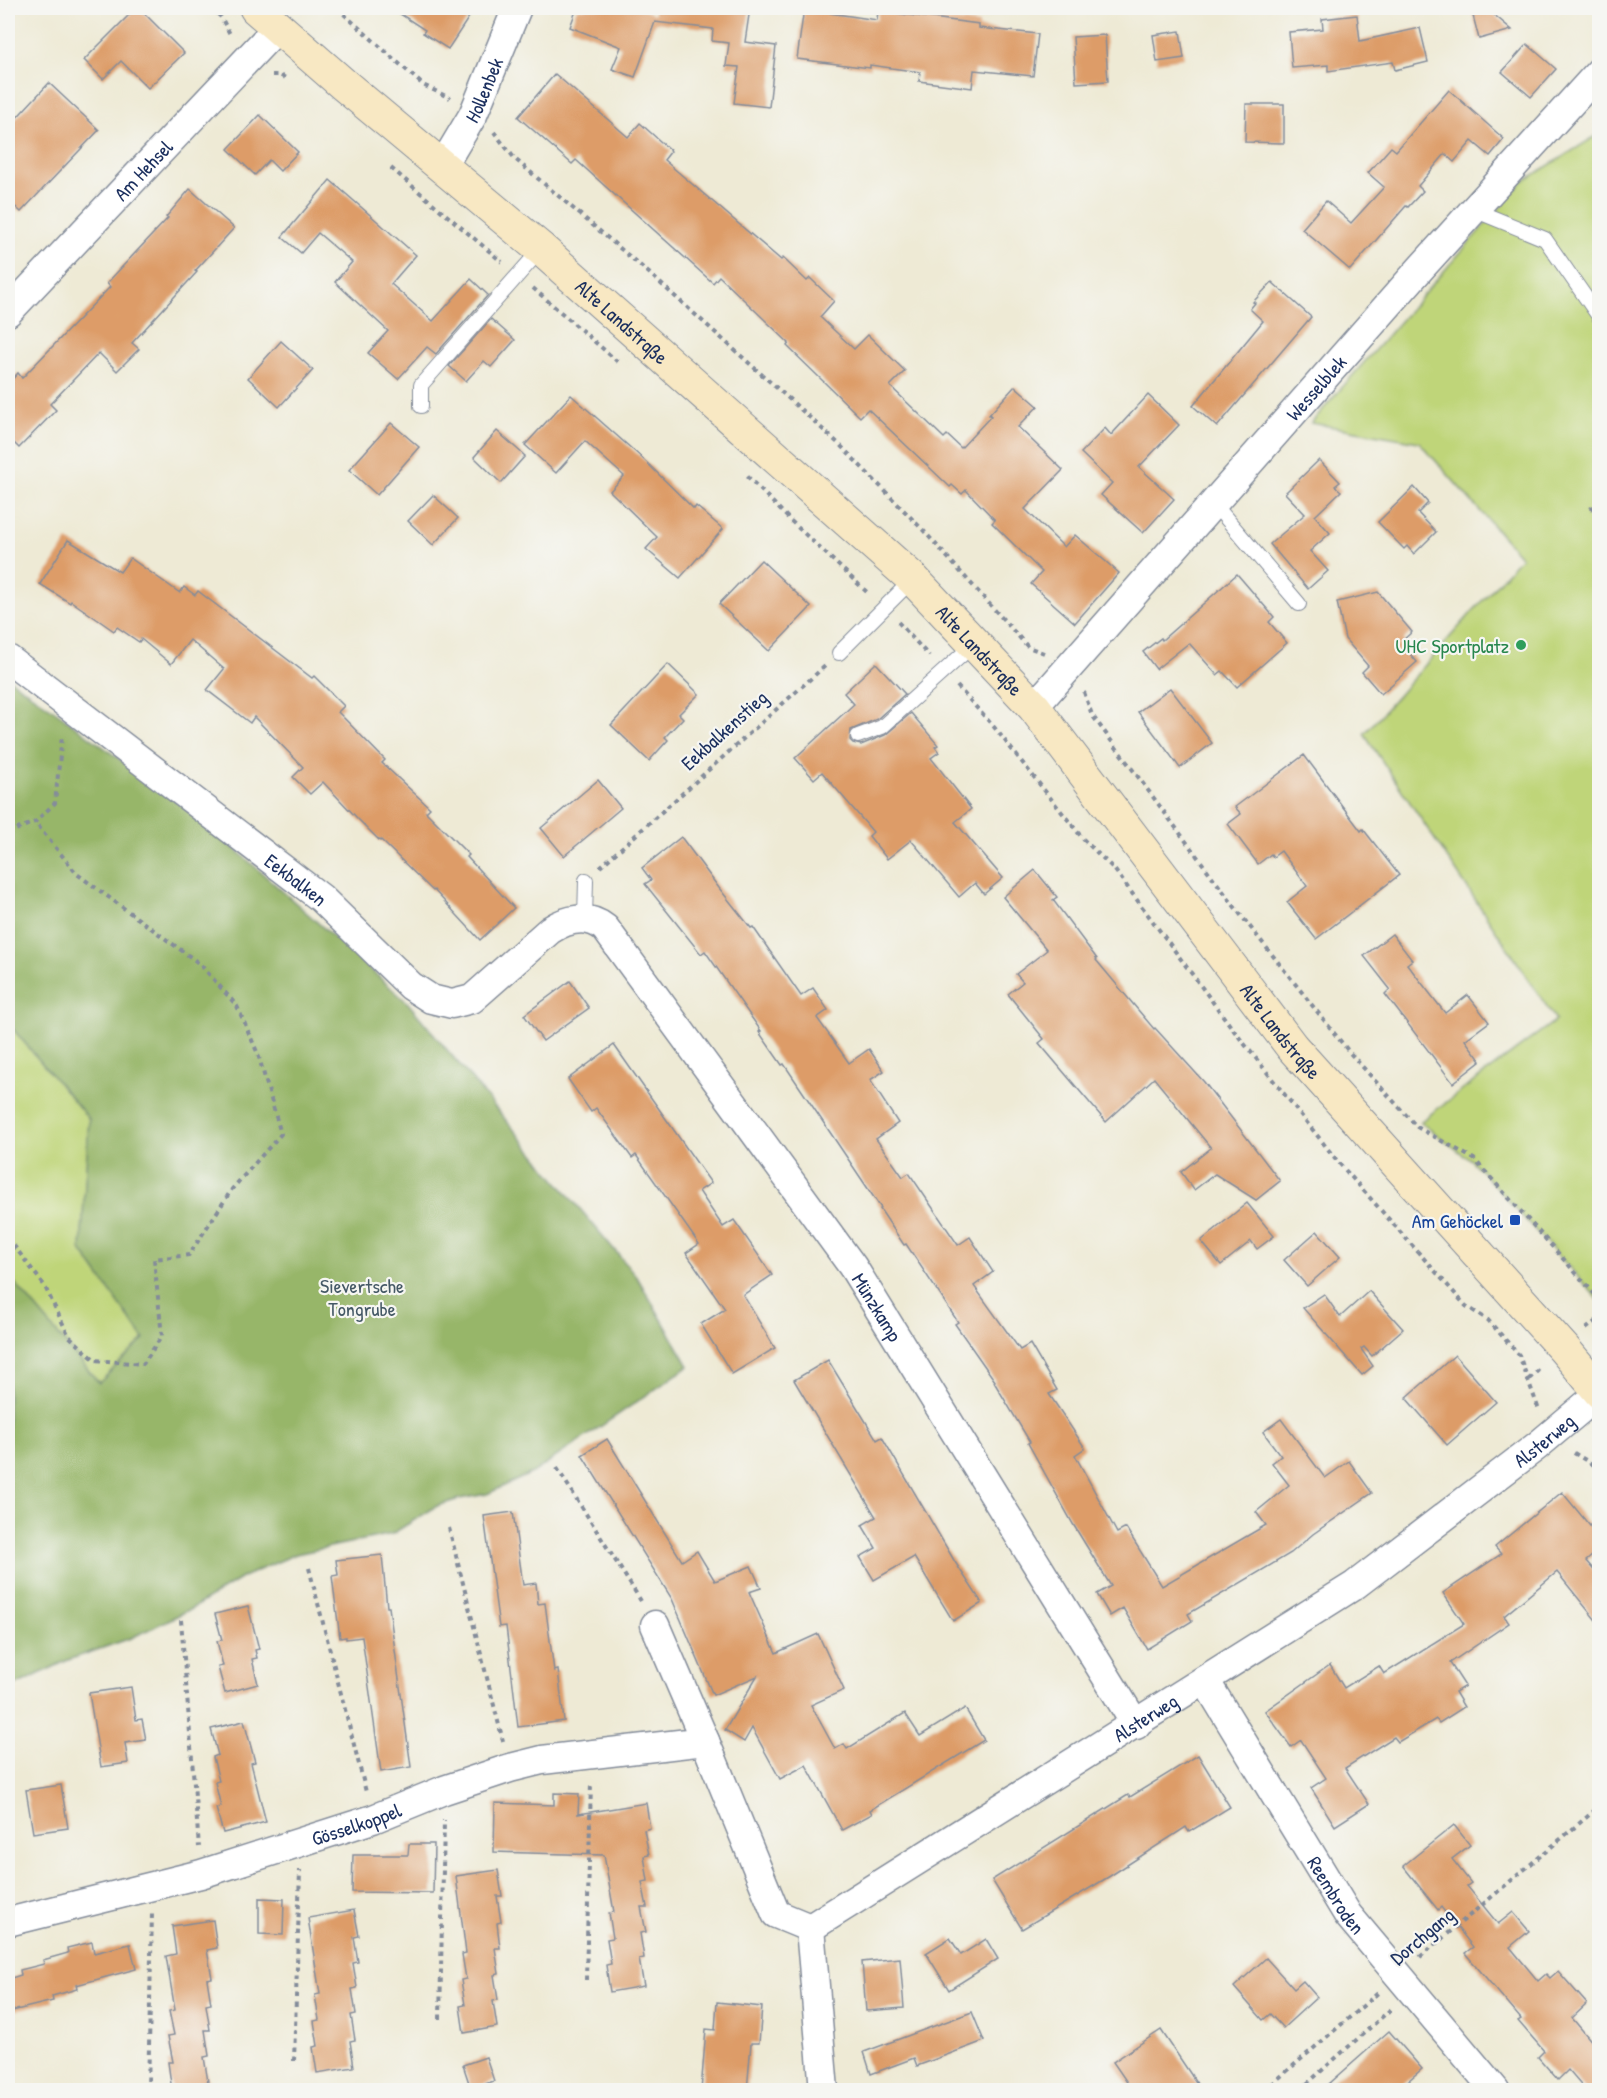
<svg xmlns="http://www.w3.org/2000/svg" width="1607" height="2098" font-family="'Patrick Hand',sans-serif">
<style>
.green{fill:#bfd579;stroke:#6d826c;stroke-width:1.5}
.forest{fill:#97b669;stroke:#597264;stroke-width:1.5}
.building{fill:#dd9c67}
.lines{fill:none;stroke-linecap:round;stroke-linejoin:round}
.lane-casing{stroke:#848c9a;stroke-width:16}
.street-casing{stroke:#848c9a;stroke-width:31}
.secondary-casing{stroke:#848c9a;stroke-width:35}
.path{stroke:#848c9a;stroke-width:4;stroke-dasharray:4.5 4.5;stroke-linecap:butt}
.lane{stroke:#fff;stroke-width:14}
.street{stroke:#fff;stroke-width:28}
.secondary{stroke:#f8e8c3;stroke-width:33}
.leisure-dot{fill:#2e9e5b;stroke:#f6f6f2;stroke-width:2}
.transit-dot{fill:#1a4fb4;stroke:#f6f6f2;stroke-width:2}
.labels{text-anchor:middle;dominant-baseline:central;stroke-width:4.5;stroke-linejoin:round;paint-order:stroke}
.street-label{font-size:20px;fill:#1b2f5e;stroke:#f6f6f2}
.leisure-label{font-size:20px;fill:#27864d;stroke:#f6f6f2;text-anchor:end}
.transit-label{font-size:20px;fill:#164399;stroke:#f6f6f2;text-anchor:end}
.park-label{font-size:20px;fill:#445865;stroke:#f6f6f2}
</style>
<rect width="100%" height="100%" fill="#f6f6f2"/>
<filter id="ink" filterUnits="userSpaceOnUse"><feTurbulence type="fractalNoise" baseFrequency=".0167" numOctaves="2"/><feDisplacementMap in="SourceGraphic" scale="12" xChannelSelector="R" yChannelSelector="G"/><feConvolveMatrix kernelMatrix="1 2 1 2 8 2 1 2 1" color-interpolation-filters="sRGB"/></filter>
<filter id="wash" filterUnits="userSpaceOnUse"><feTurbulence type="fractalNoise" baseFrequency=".008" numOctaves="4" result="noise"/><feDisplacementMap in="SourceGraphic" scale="24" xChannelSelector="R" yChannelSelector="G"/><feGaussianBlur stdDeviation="1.35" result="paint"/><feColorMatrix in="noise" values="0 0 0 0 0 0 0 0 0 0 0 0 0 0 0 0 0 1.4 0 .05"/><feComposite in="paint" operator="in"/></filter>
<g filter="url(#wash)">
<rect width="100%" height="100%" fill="#eeead5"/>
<g class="green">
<polygon points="1599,134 1599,1300 1472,1161 1420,1122 1556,1020 1364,734 1521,557 1419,442 1311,423 1522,182"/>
<polygon points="8,1023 89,1119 81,1250 144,1339 99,1383 8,1275"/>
</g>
<polygon class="forest" points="8,678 55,711 208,825 408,1003 637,1277 689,1366 534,1472 487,1494 459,1499 437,1506 392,1534 296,1554 243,1577 191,1609 131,1638 68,1660 8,1689 8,1275 99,1383 144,1339 81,1250 89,1119 8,1023"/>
<g id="blocks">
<g class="building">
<polygon points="136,8 139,8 184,53 148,88 121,61 103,79 84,60"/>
<polygon points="391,8 475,8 448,49 423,33 425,30"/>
<polygon points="577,8 639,8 654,14 654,8 750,8 745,42 776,46 769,107 734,103 739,67 726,66 729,43 712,41 713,29 655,22 635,77 612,69 621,47 570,27"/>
<polygon points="804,8 831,8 830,13 877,20 878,11 979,24 979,28 1038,34 1033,76 974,70 972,88 919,81 920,72 870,65 870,68 797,59"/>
<polygon points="1471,8 1486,8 1512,30 1479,39"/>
<polygon points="1357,15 1360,41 1420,28 1428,62 1395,70 1393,62 1328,71 1328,65 1292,68 1289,32 1323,29 1322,19"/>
<polygon points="1180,31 1184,58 1157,62 1153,35"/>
<polygon points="1105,35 1108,81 1076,83 1073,37"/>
<polygon points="1527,44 1556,69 1531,97 1502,72"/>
<polygon points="555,74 628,137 640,123 671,151 664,160 781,260 783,258 807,281 810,278 834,301 820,317 854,349 868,335 905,371 890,386 944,438 947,435 961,448 991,416 989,415 1015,386 1038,406 1018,427 1063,470 1025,509 1064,547 1075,535 1119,573 1075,623 1031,584 1042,572 992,523 995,520 966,490 962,494 952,485 950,487 868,409 860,417 787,346 789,343 719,276 713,283 576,160 572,164 518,117"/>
<polygon points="49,83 99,130 21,212 8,200 8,127"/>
<polygon points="1449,90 1504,139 1490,156 1472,141 1454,162 1445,154 1418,186 1423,191 1408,207 1406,206 1350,270 1302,229 1326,201 1351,223 1384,187 1368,173 1391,147 1396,151"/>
<polygon points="1246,104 1284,104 1284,143 1245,142"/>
<polygon points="260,115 298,152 280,171 269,160 255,175 228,149"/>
<polygon points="330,180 416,255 391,284 433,321 471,279 488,295 436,354 427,347 398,379 368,353 388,331 335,282 352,262 318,233 301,253 282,237"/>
<polygon points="190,189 234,228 195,271 197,272 132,343 139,349 117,371 99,353 50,404 56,410 19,448 8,437 8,384 18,373 22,378 110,287 107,283 168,218 166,217"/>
<polygon points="1272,282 1311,317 1217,427 1193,406 1263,321 1250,309 1255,303 1253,302"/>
<polygon points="491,319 515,340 491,367 484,361 466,381 449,366"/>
<polygon points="281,341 313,370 279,407 248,378"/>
<polygon points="571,395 642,458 694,509 696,506 723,529 680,578 646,549 657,537 610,491 624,476 585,441 556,473 525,445"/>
<polygon points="1148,395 1179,425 1139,467 1174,499 1143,533 1101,495 1112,483 1081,453 1105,428 1111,435"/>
<polygon points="391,423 419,447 377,495 349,470"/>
<polygon points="497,431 525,456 501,483 474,457"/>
<polygon points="1319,460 1340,482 1335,486 1341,491 1315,516 1330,533 1310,551 1328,571 1308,589 1270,544 1305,514 1285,493"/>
<polygon points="1414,487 1428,503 1418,513 1436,532 1414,554 1407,546 1404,549 1378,522"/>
<polygon points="433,495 458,518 433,545 408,521"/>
<polygon points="68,540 120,572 130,558 180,593 184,587 195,595 198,591 312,678 314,676 344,706 338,712 385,760 382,763 430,808 426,812 469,855 467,857 514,908 480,940 434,890 433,891 381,840 380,841 358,819 323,782 310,794 293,777 303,767 254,717 250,723 207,690 224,669 190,640 171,664 141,639 139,642 117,627 114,631 71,601 70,603 40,584"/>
<polygon points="761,560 811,607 769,651 719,604"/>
<polygon points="1237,574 1274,617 1269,622 1287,643 1237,687 1222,671 1217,675 1189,643 1156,669 1143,652 1161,638 1162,640"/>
<polygon points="1378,592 1412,632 1403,640 1406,644 1404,647 1417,662 1381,694 1362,672 1368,666 1345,639 1337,602"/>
<polygon points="876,663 905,694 877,719 851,730 850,740 853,743 861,745 885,735 911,713 938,745 935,747 939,752 931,758 971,809 955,822 1003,878 984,894 975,883 959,897 911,840 887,859 869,836 873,832 822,772 814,779 795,758 854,704 844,693"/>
<polygon points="668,664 699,694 679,714 683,718 665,737 668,740 649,761 611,725"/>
<polygon points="1170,688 1212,743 1180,768 1138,712"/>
<polygon points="1304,755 1361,831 1363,829 1399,875 1316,939 1287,902 1307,886 1281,851 1273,857 1271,854 1258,864 1228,824 1241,814 1235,807"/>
<polygon points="598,780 621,808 564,856 541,828"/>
<polygon points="681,837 719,888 751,928 753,927 801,996 813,988 828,1010 817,1018 849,1063 869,1049 884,1071 870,1080 898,1123 876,1139 903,1177 909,1173 958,1245 970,1237 993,1272 974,1286 1020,1350 1030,1344 1057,1390 1049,1394 1085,1448 1075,1455 1117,1533 1126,1528 1162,1586 1266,1525 1256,1512 1289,1485 1272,1463 1281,1456 1263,1432 1281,1419 1325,1478 1349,1461 1372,1493 1313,1534 1291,1553 1188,1614 1192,1621 1147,1649 1123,1608 1110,1616 1097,1594 1111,1586 1073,1524 1028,1443 1030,1442 994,1382 995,1381 955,1324 958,1322 906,1244 904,1245 880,1209 881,1208 784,1064 782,1065 759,1032 761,1031 705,951 701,954 645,884 651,880 642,868"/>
<polygon points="1035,870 1057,897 1053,900 1097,959 1096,960 1154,1029 1155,1028 1204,1082 1280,1181 1256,1200 1215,1174 1194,1190 1181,1172 1211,1148 1154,1078 1106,1122 1039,1043 1044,1039 1008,994 1023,982 1016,974 1047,950 1003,897"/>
<polygon points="1392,934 1412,960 1407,964 1445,1013 1468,995 1489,1022 1465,1040 1481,1061 1453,1083 1385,994 1390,989 1364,956"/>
<polygon points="570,981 589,1008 543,1041 524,1015"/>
<polygon points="614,1045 711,1183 699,1191 723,1227 734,1220 772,1275 743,1295 775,1348 732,1374 701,1324 725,1309 686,1253 699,1244 636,1155 632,1158 596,1108 591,1112 568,1079"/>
<polygon points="1247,1203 1274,1236 1257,1249 1251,1241 1221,1265 1201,1241"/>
<polygon points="1317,1231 1340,1257 1307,1286 1284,1260"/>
<polygon points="1369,1291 1403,1329 1372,1356 1364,1347 1361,1349 1373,1366 1362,1375 1303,1308 1324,1294 1340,1317"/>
<polygon points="1455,1355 1496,1402 1447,1445 1406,1398"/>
<polygon points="828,1360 877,1440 882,1437 955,1562 982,1603 953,1621 914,1557 874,1580 860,1557 876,1548 862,1525 876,1517 794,1380"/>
<polygon points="607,1439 682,1561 697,1551 715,1581 751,1566 761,1588 749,1592 776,1653 818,1634 844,1690 811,1705 835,1749 844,1744 847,1749 905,1713 920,1736 965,1708 984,1740 870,1810 872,1814 842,1830 806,1765 780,1779 752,1728 744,1742 725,1730 757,1676 713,1695 672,1599 582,1455"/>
<polygon points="1562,1492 1599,1537 1599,1550 1586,1561 1599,1576 1599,1624 1557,1572 1504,1616 1509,1623 1450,1663 1465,1686 1455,1692 1464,1707 1439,1723 1436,1719 1398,1742 1394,1737 1345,1768 1369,1804 1335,1826 1311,1788 1326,1778 1301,1740 1291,1747 1265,1711 1330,1665 1344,1688 1379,1666 1384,1674 1464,1624 1443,1593 1501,1554 1495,1547"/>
<polygon points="513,1512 523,1585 536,1583 538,1604 545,1603 554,1671 558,1670 564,1721 518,1727 506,1626 499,1627 484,1516"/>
<polygon points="382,1555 387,1607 389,1607 411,1767 381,1772 362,1637 346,1639 346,1637 340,1638 332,1576 338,1575 336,1560"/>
<polygon points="248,1606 259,1649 255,1650 257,1658 252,1659 258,1684 225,1693 218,1667 223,1666 217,1641 222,1640 215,1614"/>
<polygon points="131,1687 136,1720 142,1719 146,1740 125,1743 128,1763 101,1767 89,1693"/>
<polygon points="244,1721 255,1762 251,1763 266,1822 223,1833 216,1808 221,1807 215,1782 219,1781 213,1757 218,1755 211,1729"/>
<polygon points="1198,1755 1230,1807 1189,1832 1186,1827 1110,1876 1022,1929 992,1880 1128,1795 1130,1797"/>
<polygon points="61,1785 68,1828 33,1833 26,1790"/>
<polygon points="554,1793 579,1794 578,1814 646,1803 650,1828 644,1830 649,1855 644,1856 648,1881 642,1882 647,1907 641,1907 646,1932 640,1933 644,1958 639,1959 644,1986 610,1992 606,1965 611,1964 607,1939 613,1938 609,1913 614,1912 604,1855 494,1852 495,1803 554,1805"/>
<polygon points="1454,1825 1470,1845 1452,1859 1471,1883 1467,1886 1498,1924 1513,1912 1529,1931 1510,1947 1538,1981 1546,1974 1550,1978 1558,1971 1587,2004 1572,2018 1599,2050 1599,2091 1586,2091 1568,2070 1558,2080 1538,2057 1544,2051 1518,2021 1521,2019 1465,1953 1473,1947 1441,1907 1438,1910 1403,1866"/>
<polygon points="409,1844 434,1844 433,1893 352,1892 353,1855 408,1855"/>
<polygon points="498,1870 502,1896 497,1896 501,1922 497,1923 500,1948 495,1948 499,1974 494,1975 498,2000 493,2001 497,2027 464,2033 460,2006 465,2005 461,1980 466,1979 462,1954 466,1953 456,1876"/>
<polygon points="259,1898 284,1899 283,1935 259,1934"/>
<polygon points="354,1910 359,1936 354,1937 358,1962 353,1963 357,1988 352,1989 356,2014 351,2015 355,2040 350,2041 354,2067 317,2073 313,2047 318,2046 314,2021 319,2020 315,1995 320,1994 308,1918"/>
<polygon points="213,1920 217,1948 207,1950 212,1978 207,1979 211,2004 206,2005 210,2030 205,2030 209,2056 204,2057 208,2082 203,2083 204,2091 172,2091 168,2062 173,2062 168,2036 174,2035 169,2011 175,2010 166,1956 176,1954 172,1926"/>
<polygon points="950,1938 961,1955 986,1939 998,1959 949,1990 926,1953"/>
<polygon points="92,1942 94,1953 130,1944 136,1969 76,1985 77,1989 52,1996 53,2001 8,2012 8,1979 21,1975 20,1970 44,1964 43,1960 68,1953 67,1948"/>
<polygon points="900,1958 904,2008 866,2011 862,1962"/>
<polygon points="1266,1958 1294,1989 1303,1981 1317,1997 1283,2028 1270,2014 1263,2020 1234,1987"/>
<polygon points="717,2002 762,2007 759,2043 751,2043 747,2091 701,2091 706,2029 715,2030"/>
<polygon points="972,2012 984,2041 917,2066 914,2058 871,2074 864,2052"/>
<polygon points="1161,2030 1202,2091 1133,2091 1113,2062"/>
<polygon points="1389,2031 1422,2069 1396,2091 1321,2091"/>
<polygon points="486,2057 494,2081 471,2089 463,2065"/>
</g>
</g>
</g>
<g filter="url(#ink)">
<use href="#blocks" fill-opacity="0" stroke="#848c9a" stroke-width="1.5"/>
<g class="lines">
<g class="lane-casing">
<g id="lane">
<polyline points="1474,210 1545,239 1600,318"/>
<polyline points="421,406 421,385 541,249"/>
<polyline points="1214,504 1299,604"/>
<polyline points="839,653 913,579"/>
<polyline points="858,736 882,727 974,644"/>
<polyline points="585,919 586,880"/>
</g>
</g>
<g class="street-casing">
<g id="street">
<path id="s1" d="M442,167L473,115L517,8"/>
<path id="s2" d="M8,312L277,28"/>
<path id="s3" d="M8,659L321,898L411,986L431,999L452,1004L472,999L550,930C567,919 588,914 605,928L853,1267L1136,1725"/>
<path id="s4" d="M1034,707L1420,269L1600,71"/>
<polyline points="655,1625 705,1741"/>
<path id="s5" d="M1205,1680L1348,1915L1495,2090"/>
<path id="s6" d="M8,1922L201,1874L373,1819L444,1790L510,1768L542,1760L705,1741L776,1914L810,1928"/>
<path id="s7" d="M810,1928L1355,1585L1537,1446L1600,1393"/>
<polyline points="810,1928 824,2090"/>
</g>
</g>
<g class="secondary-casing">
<g id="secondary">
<path id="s8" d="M256,8L343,84L541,249L913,579L1034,707L1292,1047L1564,1349L1600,1392"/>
</g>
</g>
<g class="path">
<polyline points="211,8 221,17 231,36"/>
<polyline points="337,8 423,85 450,98"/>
<polyline points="272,75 279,75 288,79"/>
<polyline points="494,132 515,159 649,273 838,443 923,530 1028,647 1044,653"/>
<polyline points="391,168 502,262"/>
<polyline points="533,288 618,362"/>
<polyline points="747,476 791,521 869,594"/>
<polyline points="1599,485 1600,485"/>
<polyline points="1591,506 1600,520"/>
<polyline points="898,622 929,656"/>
<polyline points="957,686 994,727 1084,840 1114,869 1235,1032 1339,1163 1466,1306 1488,1320 1519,1355 1539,1410"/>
<polyline points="1084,692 1092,715 1243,918 1350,1053 1417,1127 1474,1159 1600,1300"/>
<polyline points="8,833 35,822 55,803 62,736"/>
<polyline points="600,867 825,666"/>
<polyline points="8,1238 44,1285 69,1336 95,1360 143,1364 162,1336 154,1259 189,1255 232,1189 281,1134 258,1054 237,1006 200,964 77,874 35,822"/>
<polyline points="1586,1329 1600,1318"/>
<polyline points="1529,1379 1542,1367"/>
<polyline points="1574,1453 1600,1469"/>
<polyline points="557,1468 641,1601"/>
<polyline points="449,1528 503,1741"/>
<polyline points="309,1568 366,1792"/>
<polyline points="181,1620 199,1847"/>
<polyline points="1420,1957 1600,1806"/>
<polyline points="586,1980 591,1783"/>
<polyline points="440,2019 444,1820"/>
<polyline points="294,2061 300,1870"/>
<polyline points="148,2090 152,1913"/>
<polyline points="1265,2090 1378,1993"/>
<polyline points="1300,2090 1391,2009"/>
</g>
<use href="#lane" class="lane"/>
<use href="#street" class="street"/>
<use href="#secondary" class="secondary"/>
</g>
</g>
<circle class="leisure-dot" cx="1521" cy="645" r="6"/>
<rect class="transit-dot" x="1509" y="1214" width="12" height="12" rx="3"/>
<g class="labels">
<g class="street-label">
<text stroke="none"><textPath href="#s1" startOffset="88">Hollenbek</textPath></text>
<text stroke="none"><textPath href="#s2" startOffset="196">Am Hehsel</textPath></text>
<text stroke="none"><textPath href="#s8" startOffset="482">Alte Landstraße</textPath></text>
<text stroke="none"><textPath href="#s4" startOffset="426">Wesselblek</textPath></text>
<text stroke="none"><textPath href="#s8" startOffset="968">Alte Landstraße</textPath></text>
<text transform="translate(724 730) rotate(-42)">Eekbalkenstieg</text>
<text stroke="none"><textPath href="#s3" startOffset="363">Eekbalken</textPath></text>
<text stroke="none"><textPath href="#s8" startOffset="1454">Alte Landstraße</textPath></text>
<text stroke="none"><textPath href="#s3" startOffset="1216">Münzkamp</textPath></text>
<text stroke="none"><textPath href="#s7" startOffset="882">Alsterweg</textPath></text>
<text stroke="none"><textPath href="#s7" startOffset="396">Alsterweg</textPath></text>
<text stroke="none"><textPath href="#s6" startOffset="362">Gösselkoppel</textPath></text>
<text stroke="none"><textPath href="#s5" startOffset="252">Reembroden</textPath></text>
<text transform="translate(1422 1936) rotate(-40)">Dorchgang</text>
</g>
<g class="leisure-label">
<text x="1509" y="645">UHC Sportplatz</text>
</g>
<g class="transit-label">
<text x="1503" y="1220">Am Gehöckel</text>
</g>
<g class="park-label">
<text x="362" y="1285">Sievertsche<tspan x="362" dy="23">Tongrube</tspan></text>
</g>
</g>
<rect width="1607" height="2098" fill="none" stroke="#f6f6f2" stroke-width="30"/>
</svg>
